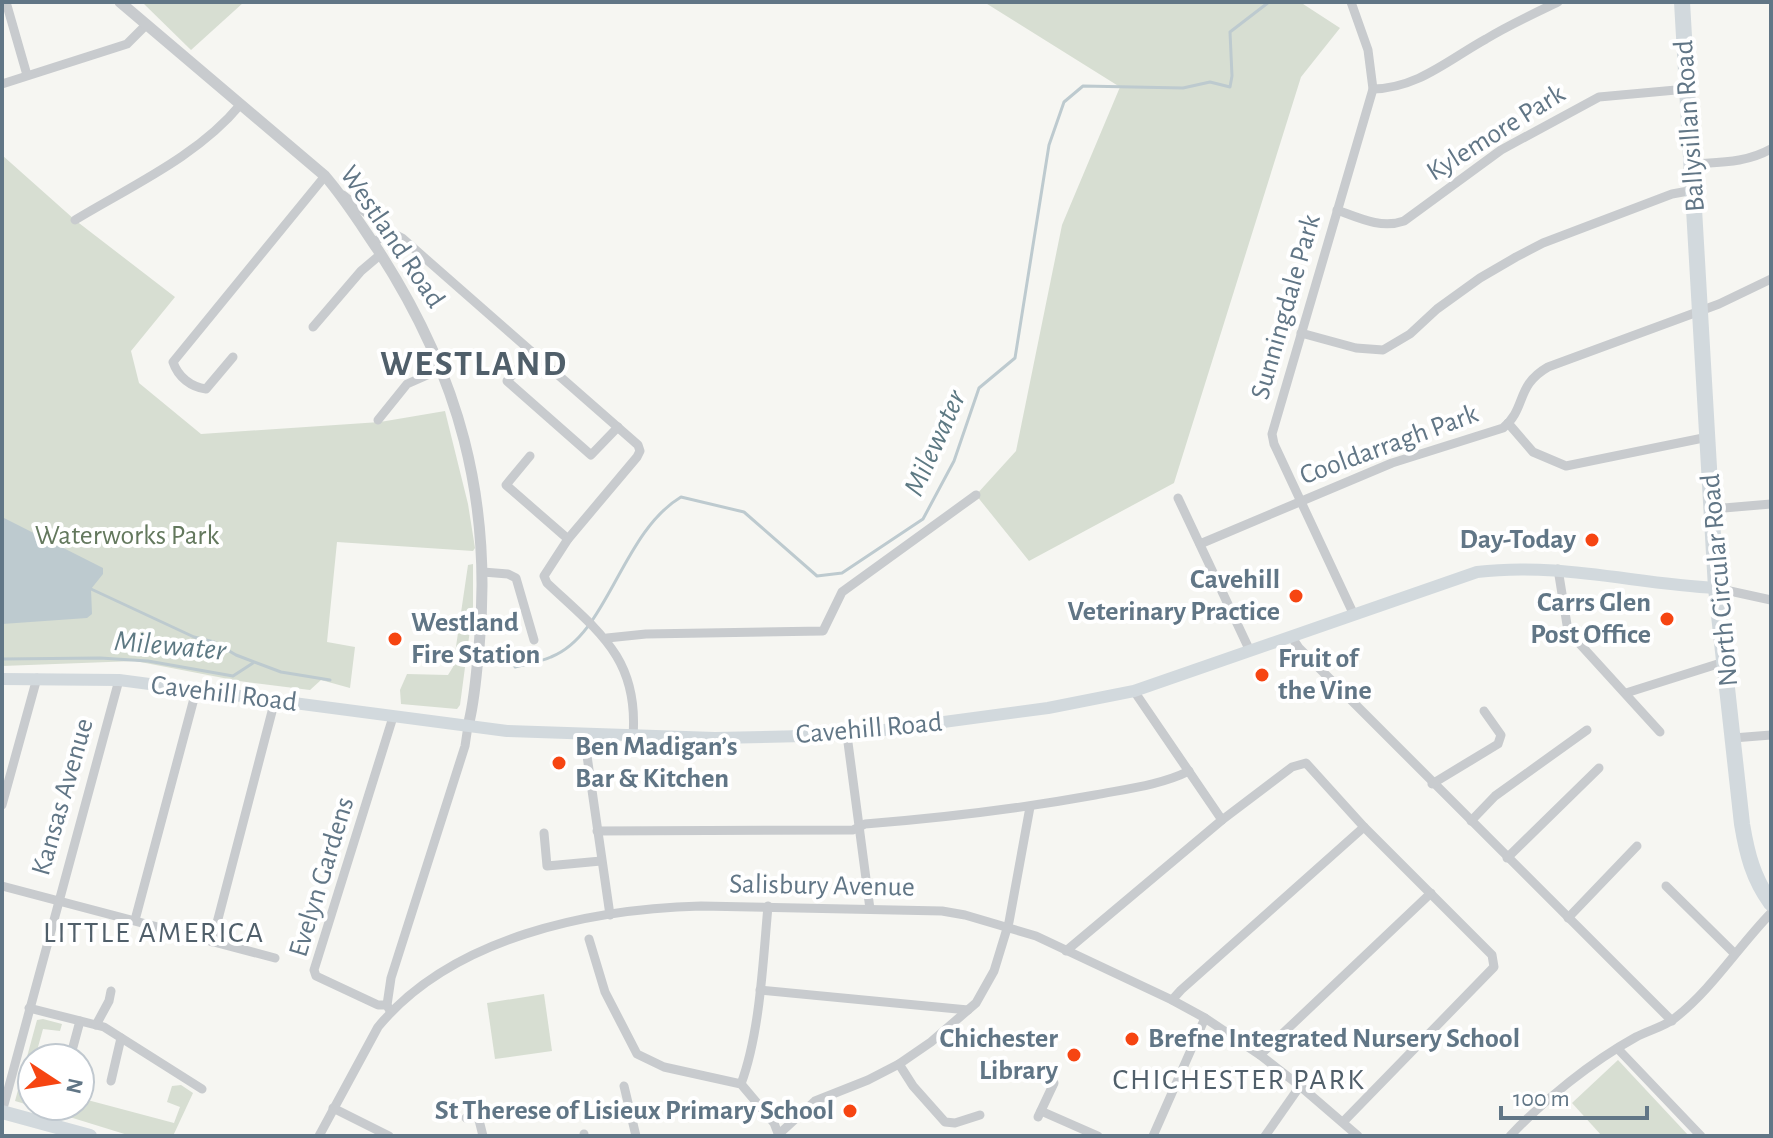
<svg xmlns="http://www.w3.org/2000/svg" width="1773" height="1138" font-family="'Alegreya Sans',sans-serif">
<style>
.green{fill:#d7ded2}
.water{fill:#bdcacf}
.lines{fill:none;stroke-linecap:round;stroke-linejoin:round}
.stream{stroke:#bdcacf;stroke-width:3}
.minor{stroke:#c8cbce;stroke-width:9}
.tertiary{stroke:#c8cbce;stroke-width:11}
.secondary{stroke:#d2d9dd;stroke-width:12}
.primary{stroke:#d2d9dd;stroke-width:14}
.trunk{stroke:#d2d9dd;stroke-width:16}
.poi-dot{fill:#f64512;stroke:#fff;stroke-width:3}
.labels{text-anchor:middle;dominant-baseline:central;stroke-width:8;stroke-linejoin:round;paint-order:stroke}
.street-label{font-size:28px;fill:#617686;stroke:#fff}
.park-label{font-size:28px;fill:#63785d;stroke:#fff}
.poi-label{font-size:28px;font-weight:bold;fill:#617686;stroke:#fff;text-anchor:end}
.water-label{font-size:30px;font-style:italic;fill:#5d7983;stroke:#fff}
.neighbourhood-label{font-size:30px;letter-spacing:2px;fill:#505f6a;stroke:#fff}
.district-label{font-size:36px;font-weight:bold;letter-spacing:2px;fill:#505f6a;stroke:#fff}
</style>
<rect width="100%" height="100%" fill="#f6f6f2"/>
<g class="green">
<polygon points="142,2 244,2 191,50"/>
<polygon points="984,2 1300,2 1340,28 1301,77 1174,483 1029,561 976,495 1016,451 1062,225 1120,87"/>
<polygon points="2,155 75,220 175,297 131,351 139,383 201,434 380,422 445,411 468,504 475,548 473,551 337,542 327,642 355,647 350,688 321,680 310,690 239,681 135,661 2,666"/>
<polygon points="473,564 473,607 460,705 457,709 401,704 400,690 407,674 448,675 453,667 468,565"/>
<polygon points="544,994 552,1051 495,1059 487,1003"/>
<polygon points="43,1019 62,1024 60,1031 43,1029 35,1058 32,1058 32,1106 15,1101 37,1020"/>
<polygon points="1618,1060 1689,1136 1602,1136 1572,1103"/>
<polygon points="181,1085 193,1093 173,1136 131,1136 34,1106 80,1106 80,1098 174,1123 180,1107 167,1102 172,1086"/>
</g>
<polygon class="water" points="2,517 103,568 103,574 91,589 92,614 87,618 2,624"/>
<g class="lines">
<g class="stream">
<polyline points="91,589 194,637 214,642 236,655 281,672 330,680"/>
<polyline points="2,659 100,658 148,661 233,676 253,663"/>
<path d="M515,667C527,664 540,662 551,657C608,635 621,533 681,497L744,512L817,576L842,573L923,519L954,461L979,388L1015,358L1049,145L1064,102L1083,86L1183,88L1210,82L1230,87L1232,76L1230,32L1269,2"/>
</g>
<g class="minor">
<polyline points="6,2 27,75"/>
<polyline points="1351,2 1368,50 1373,89 1272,434 1274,444 1354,615"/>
<polyline points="2,84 127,44 145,26"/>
<path d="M1373,89C1418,88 1448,60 1486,39C1509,25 1533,14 1558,2"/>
<path d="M1693,164C1721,162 1746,163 1771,149"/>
<polyline points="343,195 392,233"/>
<path d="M1337,210C1359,218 1381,229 1404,221L1501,150L1599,97L1687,89"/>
<path d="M75,220C131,186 198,156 240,105"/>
<path d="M373,242L392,233L402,238L638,445L640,451L637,457L568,539L544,576L547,583C598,631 639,658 633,736"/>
<polyline points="313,327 361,271 381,254"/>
<polyline points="1301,333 1356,348 1383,350 1410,334 1437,309 1480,278 1516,257 1543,243 1672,194 1694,190"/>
<polyline points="532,352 507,381 591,455 618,427"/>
<path d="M233,357L206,389C191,387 178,377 173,362L325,176"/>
<polyline points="378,420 407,384 441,369"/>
<polyline points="1508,423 1533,452 1566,466 1708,437"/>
<polyline points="530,456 506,485 568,539"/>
<polyline points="1178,498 1250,651"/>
<polyline points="1712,509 1771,504"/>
<path d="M1200,544L1392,463L1503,428C1527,408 1515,386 1548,367L1719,304L1771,279"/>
<polyline points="1558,569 1568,631 1660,732"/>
<polyline points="483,572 508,574 516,578 534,640"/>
<polyline points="1716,588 1771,600"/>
<polyline points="1291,636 1299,648 1672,1021"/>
<polyline points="607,638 646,634 823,631 842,592 976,495"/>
<polyline points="1134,691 1222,820"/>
<polyline points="1626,693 1724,662"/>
<polyline points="584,735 610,915"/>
<polyline points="847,735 870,909"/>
<polyline points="1733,738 1771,735"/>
<polyline points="1432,784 1498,744 1501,735 1484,711"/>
<polyline points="2,805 37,678"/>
<polyline points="1471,821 1495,796 1587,730"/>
<path d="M597,831L853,830L865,824C942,818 1018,809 1095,795C1126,789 1161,785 1189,771"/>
<polyline points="544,833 547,866 601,861"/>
<polyline points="1507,858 1599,768"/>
<polyline points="2,886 275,958"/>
<polyline points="1666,886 1734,953"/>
<polyline points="1568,918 1637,846"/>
<polyline points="135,920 196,691"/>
<polyline points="589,939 605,992 637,1054 664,1067 741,1084 774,1123 779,1136"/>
<polyline points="212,942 275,700"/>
<polyline points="1066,951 1222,820 1292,767 1306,763 1364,827 1492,955 1494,967 1343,1122"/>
<polyline points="760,990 968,1010"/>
<polyline points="1172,1000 1181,990 1364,827"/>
<polyline points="387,1005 378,1005 316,976 314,970 393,717"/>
<polyline points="29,1008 104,1027 202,1089"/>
<polyline points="389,1009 387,1005 391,978 465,746 468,726"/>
<polyline points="96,1025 109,1001 111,991"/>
<polyline points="1618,1049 1701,1136"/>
<polyline points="1260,1055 1431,893"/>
<polyline points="70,1058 80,1021"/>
<polyline points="899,1064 913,1086 945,1122 955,1123 980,1115"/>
<polyline points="111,1081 121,1038"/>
<path d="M741,1084C760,1033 763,961 768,906"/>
<polyline points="624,1086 636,1136"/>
<polyline points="333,1108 389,1136"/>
<polyline points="1041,1111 1098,1136"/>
<polyline points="2,1112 119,680"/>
<polyline points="478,1116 483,1136"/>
<polyline points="1038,1117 1054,1083"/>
<polyline points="466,1118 546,1107"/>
<polyline points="584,1134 584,1136"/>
<polyline points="779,1134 815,1101 868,1080 899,1064 931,1042 976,1003 994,971 1009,922 1030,807"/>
<path d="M319,1136L378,1027C452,937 590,909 701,906L942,911L965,915L1036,936L1172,1000L1205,1018L1260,1055L1300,1086L1358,1136"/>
<polyline points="1153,1136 1205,1018"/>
<polyline points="1265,1136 1300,1086"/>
<path d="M1510,1136C1545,1099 1591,1062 1636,1037C1649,1030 1664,1027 1675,1018C1712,989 1738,947 1771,913"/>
</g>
<path class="tertiary" d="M120,2L325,176C345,199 361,225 378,250C459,375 493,499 479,648C476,674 475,700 468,726"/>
<path class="secondary" d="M2,679L119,680L507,731L715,738L847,735L1048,708L1134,691L1477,572C1558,562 1636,584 1716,588"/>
<polyline class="primary" points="2,1112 90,1136"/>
<path class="trunk" d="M1682,2L1716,588L1742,824C1747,854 1753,878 1771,903"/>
</g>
<g class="poi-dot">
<circle cx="1592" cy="540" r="8"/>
<circle cx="1296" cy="596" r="8"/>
<circle cx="1667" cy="619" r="8"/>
<circle cx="395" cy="639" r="8"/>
<circle cx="1262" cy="675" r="8"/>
<circle cx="559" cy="763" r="8"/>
<circle cx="1132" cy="1039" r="8"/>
<circle cx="1074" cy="1055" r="8"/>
<circle cx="850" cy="1111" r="8"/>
</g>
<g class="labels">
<g class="street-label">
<text transform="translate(1690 126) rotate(-94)">Ballysillan Road</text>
<text transform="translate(1496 133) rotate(-32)">Kylemore Park</text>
<text transform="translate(392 237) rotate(56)">Westland Road</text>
<text transform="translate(1286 307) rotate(-74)">Sunningdale Park</text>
<text transform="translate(1389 445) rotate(-20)">Cooldarragh Park</text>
<text transform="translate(1720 580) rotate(-95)">North Circular Road</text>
<text transform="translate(224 694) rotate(7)">Cavehill Road</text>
<text transform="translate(869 729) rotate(-5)">Cavehill Road</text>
<text transform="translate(63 797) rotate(-74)">Kansas Avenue</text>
<text transform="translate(322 877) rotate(-73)">Evelyn Gardens</text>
<text transform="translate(822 886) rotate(1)">Salisbury Avenue</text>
</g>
<g class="park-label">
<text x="127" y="536">Waterworks Park</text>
</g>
<g class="poi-label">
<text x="1576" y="540">Day-Today</text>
<text x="1280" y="580">Cavehill<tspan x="1280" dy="32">Veterinary Practice</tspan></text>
<text x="1651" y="603">Carrs Glen<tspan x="1651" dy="32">Post Office</tspan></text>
<text x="411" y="623" text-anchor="start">Westland<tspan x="411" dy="32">Fire Station</tspan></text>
<text x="1278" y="659" text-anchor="start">Fruit of<tspan x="1278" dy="32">the Vine</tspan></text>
<text x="575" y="747" text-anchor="start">Ben Madigan’s<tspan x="575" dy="32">Bar &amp; Kitchen</tspan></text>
<text x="1058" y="1039">Chichester<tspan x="1058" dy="32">Library</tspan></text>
<text x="1148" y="1039" text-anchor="start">Brefne Integrated Nursery School</text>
<text x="834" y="1111">St Therese of Lisieux Primary School</text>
</g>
<g class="water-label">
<text transform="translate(935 443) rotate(-66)">Milewater</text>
<text transform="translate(170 646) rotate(5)">Milewater</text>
</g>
<g class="neighbourhood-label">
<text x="154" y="933">LITTLE AMERICA</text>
<text x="1239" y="1080">CHICHESTER PARK</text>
</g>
<g class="district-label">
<text x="474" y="364">WESTLAND</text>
</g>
</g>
<rect width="1773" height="1138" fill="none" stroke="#617686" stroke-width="8"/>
<g transform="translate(56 1082) rotate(102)"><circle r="38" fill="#ffffff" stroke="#c0c8cf" stroke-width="2"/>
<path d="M0-6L14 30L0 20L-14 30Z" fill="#f64512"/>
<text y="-12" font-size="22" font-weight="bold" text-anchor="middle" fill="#617686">N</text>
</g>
<path d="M1501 1106v12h146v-12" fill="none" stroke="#617686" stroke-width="4"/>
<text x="1513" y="1106" font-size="24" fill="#617686" stroke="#ffffff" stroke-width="6" paint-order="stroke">100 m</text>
</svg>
